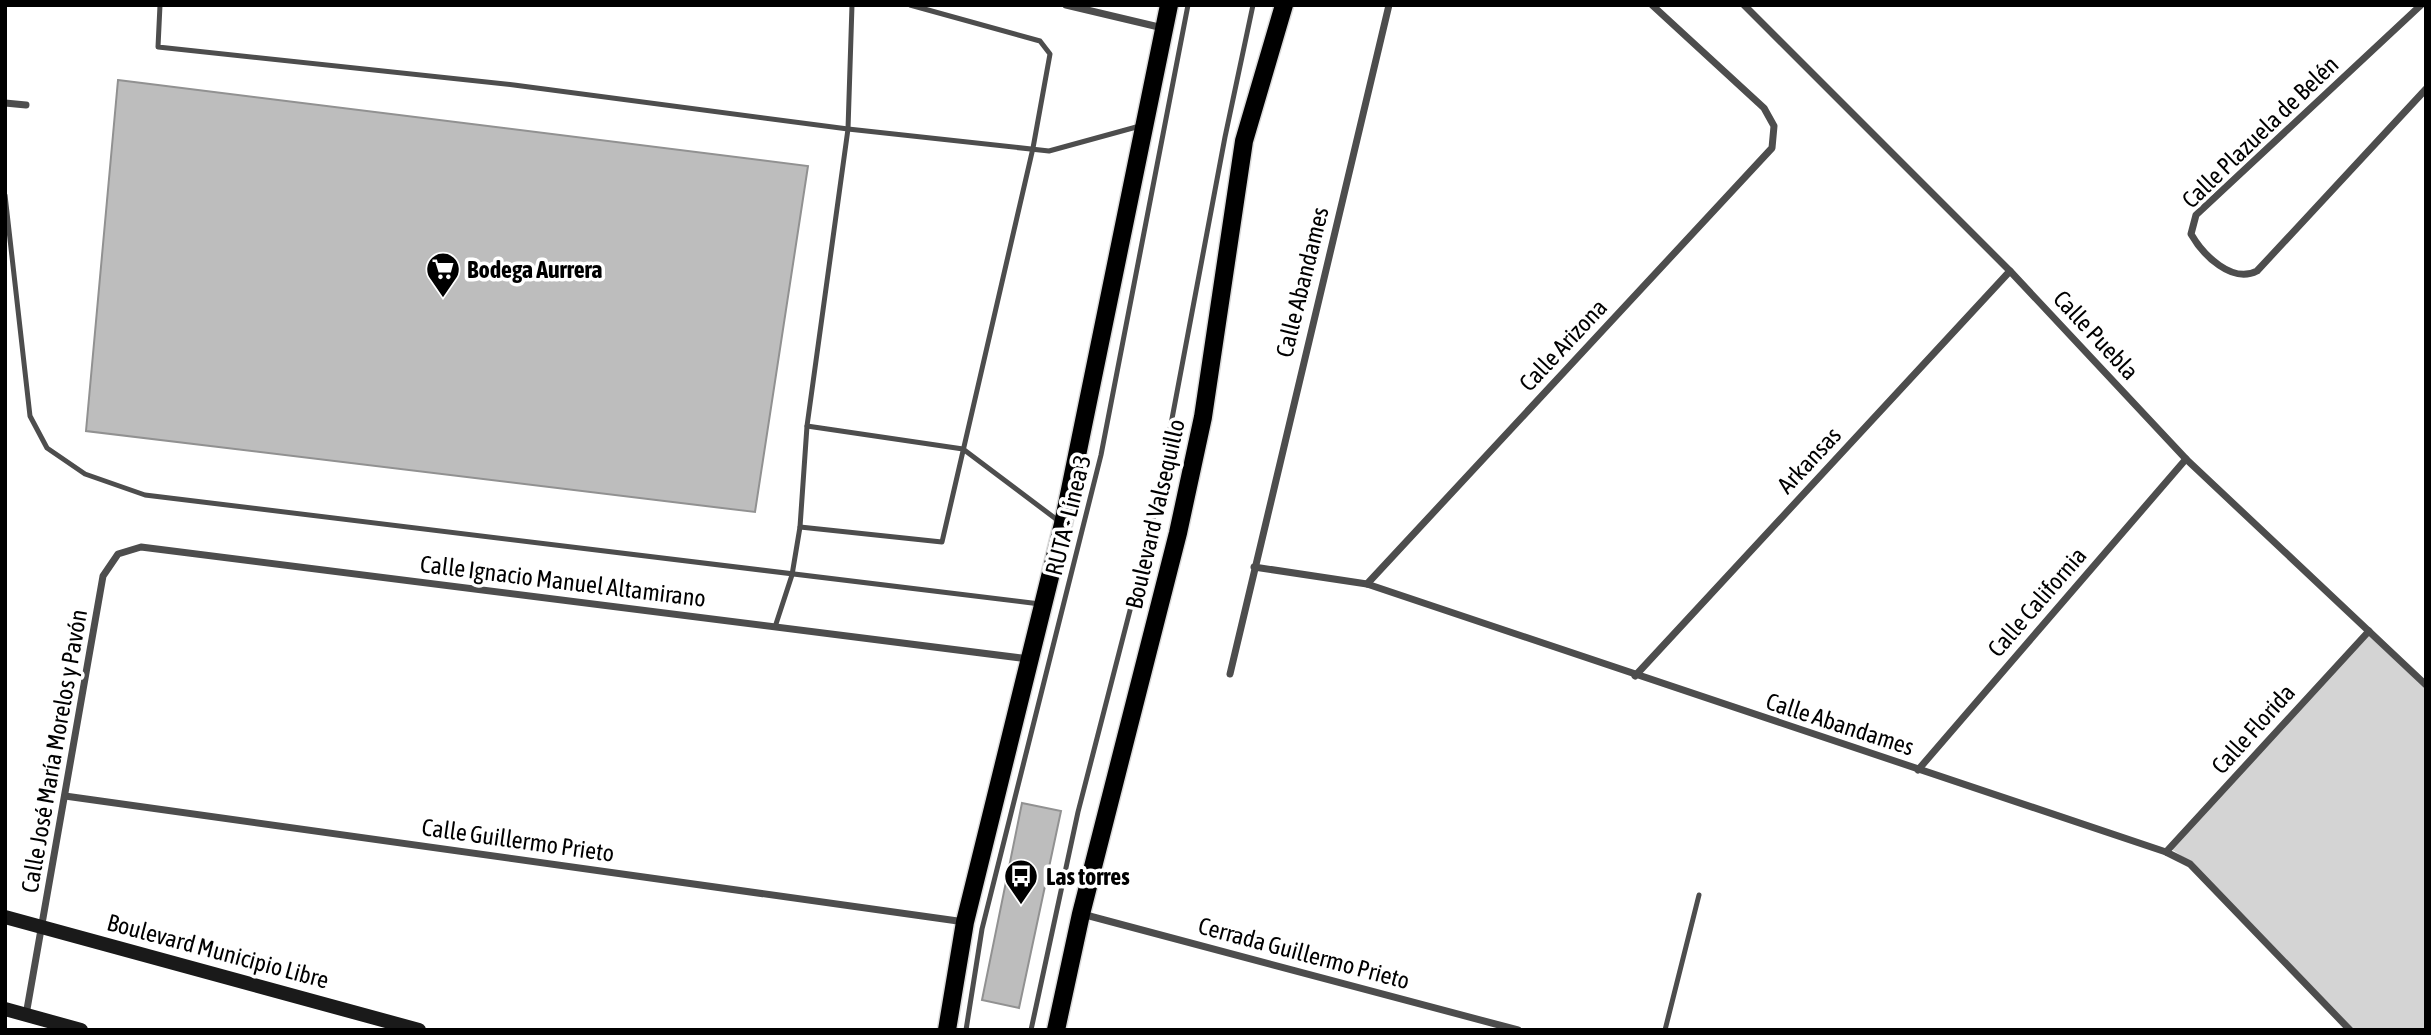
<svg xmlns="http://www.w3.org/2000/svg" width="2431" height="1035" font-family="'Asap Condensed',sans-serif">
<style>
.green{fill:#d4d4d4}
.building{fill:#bdbdbd;stroke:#919191;stroke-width:2}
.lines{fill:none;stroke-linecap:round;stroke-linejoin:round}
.primary-casing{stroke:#dbdbdb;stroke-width:21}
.service{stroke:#4d4d4d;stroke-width:5}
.minor{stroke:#4d4d4d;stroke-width:7}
.secondary{stroke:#1a1a1a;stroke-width:14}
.primary{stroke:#000;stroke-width:18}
.labels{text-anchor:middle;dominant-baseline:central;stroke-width:7;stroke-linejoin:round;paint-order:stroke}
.street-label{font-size:24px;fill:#000;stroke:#fff}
.poi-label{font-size:24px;font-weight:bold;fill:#000;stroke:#fff;text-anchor:start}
</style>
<rect width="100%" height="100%" fill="#fff"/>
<polygon class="green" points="2371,633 2426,686 2426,1030 2355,1030 2191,862 2171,849"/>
<g class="building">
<polygon points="118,80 808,166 755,512 86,431"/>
<polygon points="1022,803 1061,811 1019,1008 982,1000"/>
</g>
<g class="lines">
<g class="primary-casing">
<g id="primary">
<polyline points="947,1030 965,922 1063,524 1169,5"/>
<polyline points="1056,1030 1081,914 1178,533 1203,417 1244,141 1284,5"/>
</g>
</g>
<g class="service">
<polyline points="160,5 158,47 514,85 848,129 1049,151 1140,126"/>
<polyline points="5,195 30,416 47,448 85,474 145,495 1040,604"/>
<polyline points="807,426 963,449 1060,522"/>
<polyline points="800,527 942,542 1033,148 1050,54 1040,41 910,5"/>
<polyline points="775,627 792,575 800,527 807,426 848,129 852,5"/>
<polyline points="966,1030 982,929 1101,455 1188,5"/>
<polyline points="1031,1030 1078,812 1152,525 1225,137 1253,5"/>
<polyline points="1665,1030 1699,895"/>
</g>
<g class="minor">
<polyline points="1066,5 1163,28"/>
<polyline points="1744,5 2010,271 2186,459 2426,685"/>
<path d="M2421,5L2196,215L2191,234C2203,255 2232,284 2257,271L2426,89"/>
<polyline points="5,103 26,105"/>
<polyline points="1254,567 1367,584 2166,852 2190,864 2350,1030"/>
<polyline points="1367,584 1772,148 1774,126 1764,108 1652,5"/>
<polyline points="1230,674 1389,5"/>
<polyline points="1635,676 2010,271"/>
<polyline points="1918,770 2186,459"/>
<polyline points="65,796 965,922"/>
<polyline points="2166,852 2369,631"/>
<polyline points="1082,914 1518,1030"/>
<polyline points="26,1015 103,576 118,554 141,547 1029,659"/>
</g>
<g class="secondary">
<polyline points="5,917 419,1030"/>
<polyline points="5,1009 81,1030"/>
</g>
<use href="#primary" class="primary"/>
</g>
<defs>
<g id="supermarket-pin" transform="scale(1.75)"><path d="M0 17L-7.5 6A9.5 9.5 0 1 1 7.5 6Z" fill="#000" stroke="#fff"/><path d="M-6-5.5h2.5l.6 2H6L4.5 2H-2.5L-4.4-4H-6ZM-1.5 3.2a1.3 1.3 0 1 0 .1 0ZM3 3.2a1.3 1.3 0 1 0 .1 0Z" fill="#fff"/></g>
<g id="bus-pin" transform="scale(1.75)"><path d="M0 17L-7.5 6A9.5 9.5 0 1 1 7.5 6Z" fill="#000" stroke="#fff"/><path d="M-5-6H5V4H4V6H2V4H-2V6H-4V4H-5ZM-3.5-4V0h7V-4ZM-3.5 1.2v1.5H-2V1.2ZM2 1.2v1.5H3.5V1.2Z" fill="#fff"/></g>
</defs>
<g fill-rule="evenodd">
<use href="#supermarket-pin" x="443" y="269"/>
<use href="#bus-pin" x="1021" y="876"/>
</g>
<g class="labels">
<g class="street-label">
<text transform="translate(2260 132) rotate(-44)">Calle Plazuela de Belén</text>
<text transform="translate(1302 282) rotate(-76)">Calle Abandames</text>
<text transform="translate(2096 335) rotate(47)">Calle Puebla</text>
<text transform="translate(1563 345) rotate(-47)">Calle Arizona</text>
<text transform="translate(1809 460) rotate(-47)">Arkansas</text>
<text transform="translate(1155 514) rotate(-77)">Boulevard Valsequillo</text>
<text transform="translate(1068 515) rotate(-76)">RUTA - Línea 3</text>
<text transform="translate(563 581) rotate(7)">Calle Ignacio Manuel Altamirano</text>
<text transform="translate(2037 602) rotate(-49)">Calle California</text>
<text transform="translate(1840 724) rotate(18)">Calle Abandames</text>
<text transform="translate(2253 729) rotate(-48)">Calle Florida</text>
<text transform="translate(54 751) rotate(-80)">Calle José María Morelos y Pavón</text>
<text transform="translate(518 840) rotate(8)">Calle Guillermo Prieto</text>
<text transform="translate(218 951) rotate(15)">Boulevard Municipio Libre</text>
<text transform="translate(1304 953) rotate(15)">Cerrada Guillermo Prieto</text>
</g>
<g class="poi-label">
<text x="467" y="269">Bodega Aurrera</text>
<text x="1046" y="876">Las torres</text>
</g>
</g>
<rect width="2431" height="1035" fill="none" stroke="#000000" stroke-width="14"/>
</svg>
